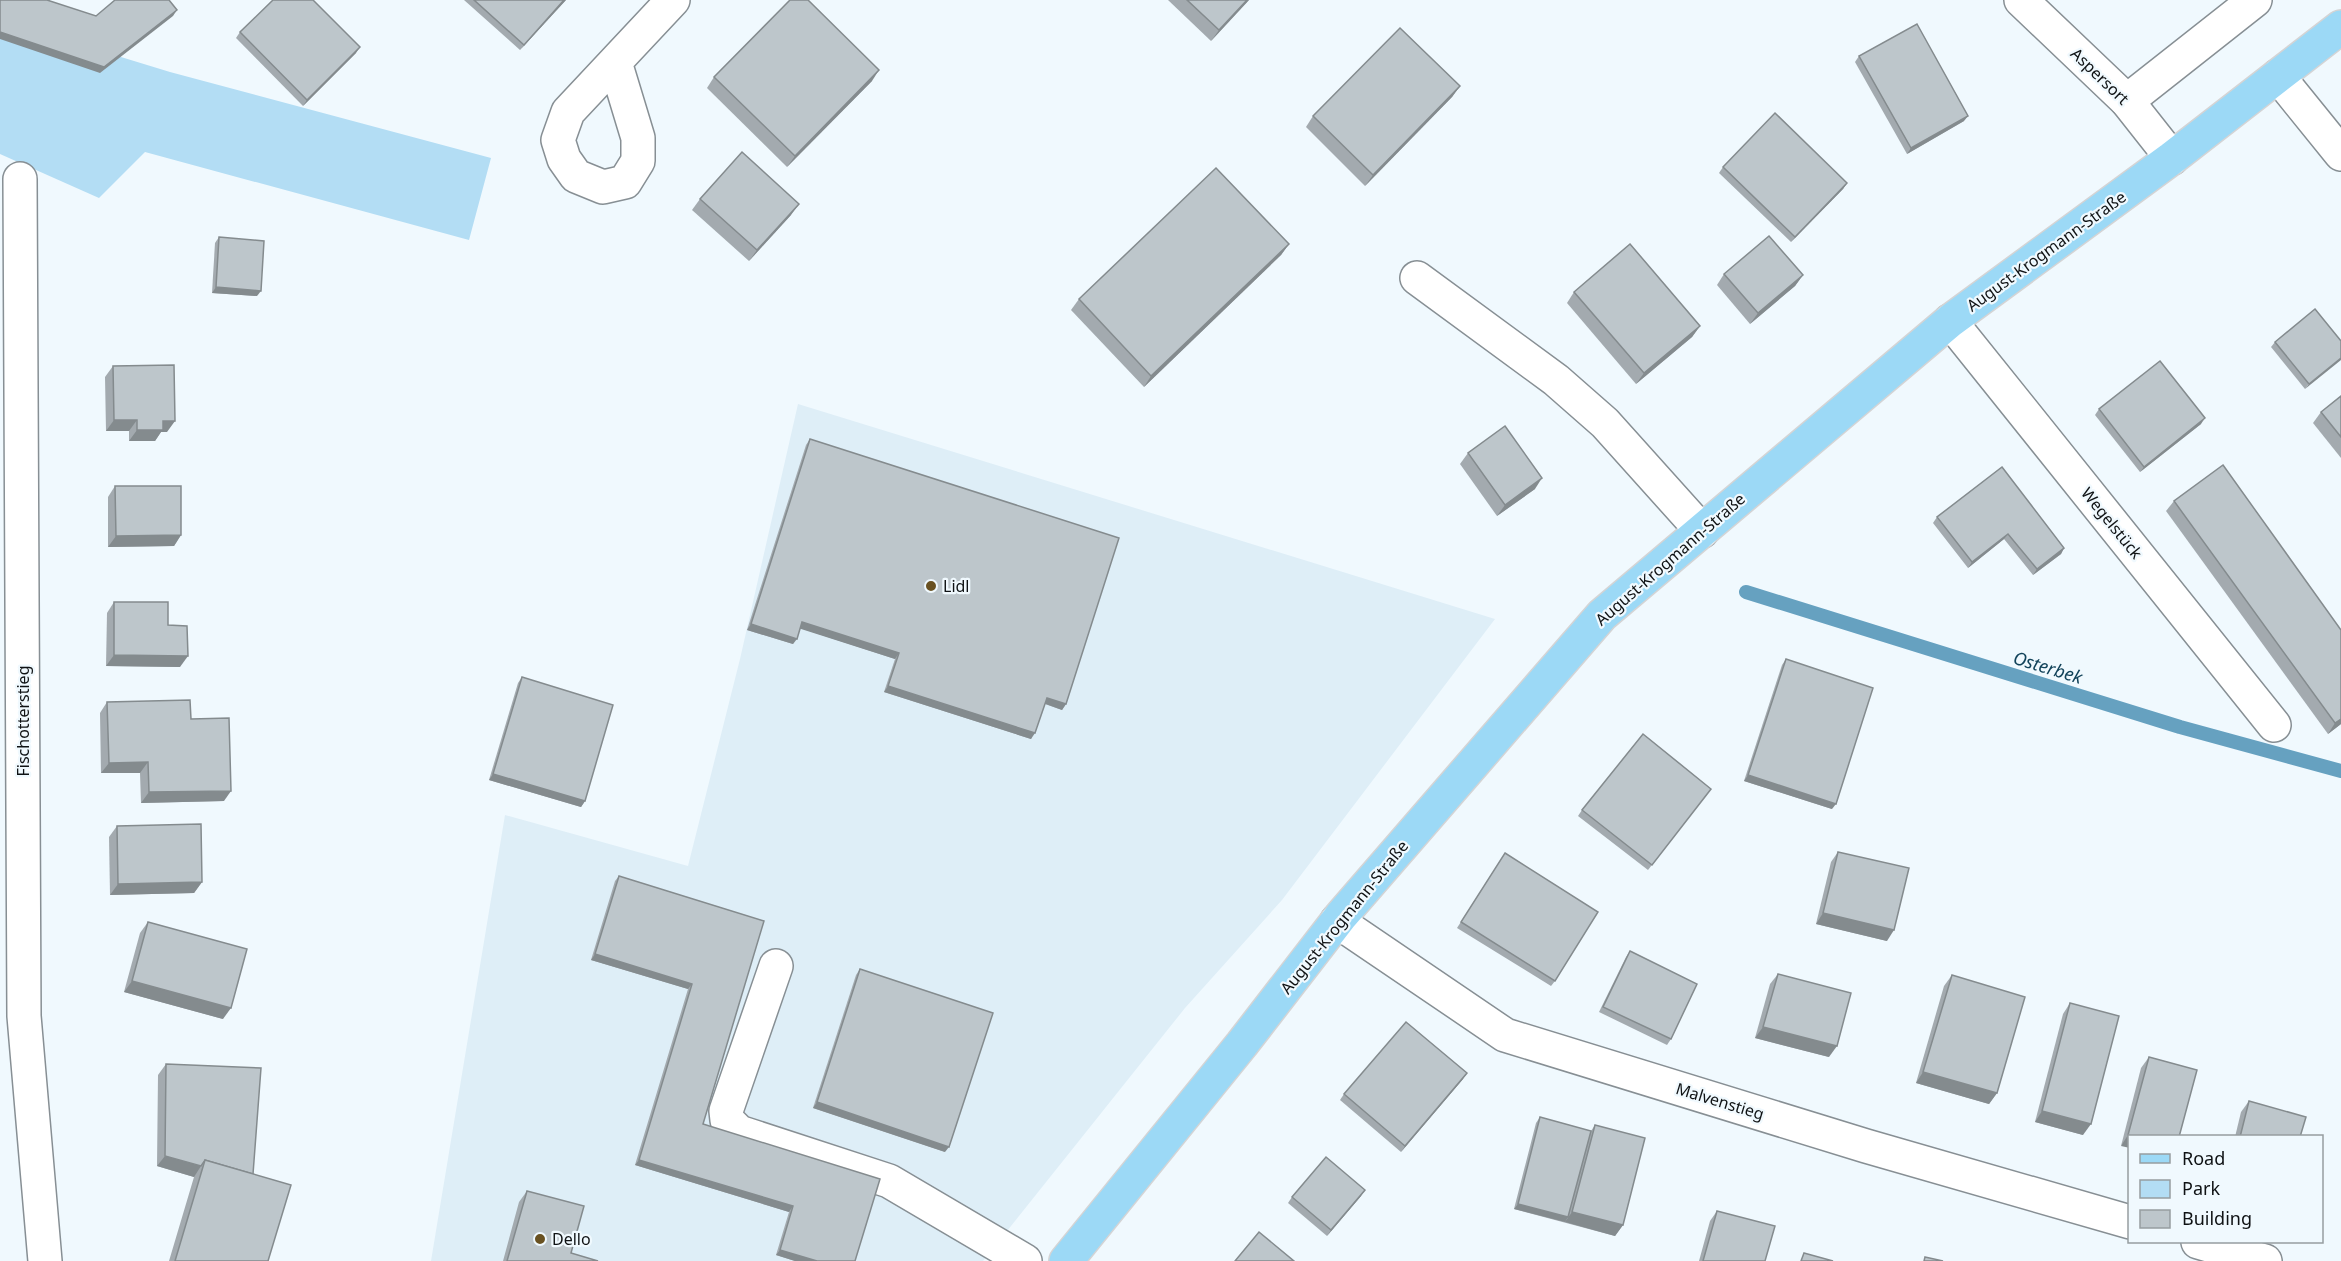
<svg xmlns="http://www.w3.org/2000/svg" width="2341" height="1261" font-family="'Noto Sans',sans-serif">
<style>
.built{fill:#deeef7}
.green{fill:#b3ddf4}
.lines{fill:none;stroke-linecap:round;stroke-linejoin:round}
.stream{stroke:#66a1c0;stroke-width:14}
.minor-casing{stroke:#878f94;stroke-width:36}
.major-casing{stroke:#d4d4d5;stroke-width:36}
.minor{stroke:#fff;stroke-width:33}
.major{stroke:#9cd9f6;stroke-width:33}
.wall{fill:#a3aaaf}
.shaded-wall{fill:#848b8e}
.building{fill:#bdc6cb;stroke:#848b8e;stroke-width:1.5}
.poi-dot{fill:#695121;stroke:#f0f9fe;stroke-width:2}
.labels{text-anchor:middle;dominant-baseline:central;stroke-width:4.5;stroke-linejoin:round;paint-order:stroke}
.street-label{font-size:16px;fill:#0f1214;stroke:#f0f9fe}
.poi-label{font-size:16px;fill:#0f1214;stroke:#f0f9fe;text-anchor:start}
.water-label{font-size:18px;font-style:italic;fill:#12435a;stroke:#f0f9fe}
</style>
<rect width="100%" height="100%" fill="#f0f9fe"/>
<polygon class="built" points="798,404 1495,619 1282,900 1185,1008 983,1261 431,1261 505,815 688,866 740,659"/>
<polygon class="green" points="0,20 170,72 491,158 469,240 145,152 99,198 0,154"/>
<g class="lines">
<polyline class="stream" points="1746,592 2180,727 2341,771"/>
<g class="minor-casing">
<g id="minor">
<polyline points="2021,0 2127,101 2172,158"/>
<polyline points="615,62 638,138 638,161 625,182 603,187 576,176 564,159 558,140 568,112 673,0"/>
<polyline points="2278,76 2341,154"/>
<polyline points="2127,101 2255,0"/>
<polyline points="20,179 24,1016 45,1261"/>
<polyline points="1417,278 1556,380 1605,423 1702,531"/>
<polyline points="1950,321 2274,725"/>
<polyline points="1337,921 1505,1035 1866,1146 2130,1222"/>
<polyline points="776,966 726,1111 727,1120 739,1132 889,1181 1025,1261"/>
<polyline points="2198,1242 2265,1261"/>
</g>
</g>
<g class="major-casing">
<polyline id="major" points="1066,1261 1242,1044 1341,916 1602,615 1950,321 2172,158 2341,27"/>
</g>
<use href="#minor" class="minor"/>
<use href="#major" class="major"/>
</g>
<g class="wall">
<polygon points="464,0 566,0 520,50"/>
<polygon points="1168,0 1249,0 1211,41"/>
<polygon points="240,32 356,53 303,106 236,38"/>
<polygon points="1859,56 1964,121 1907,154 1855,62"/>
<polygon points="714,77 872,81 787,167 707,88"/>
<polygon points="1460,86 1452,97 1365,186 1306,127 1313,116"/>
<polygon points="1723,167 1847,183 1843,189 1791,242 1719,173"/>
<polygon points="700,199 791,215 749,261 692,210"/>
<polygon points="219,237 257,296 212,293 215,243"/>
<polygon points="1289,244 1281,255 1144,387 1071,310 1079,299"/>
<polygon points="1724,274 1803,275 1795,286 1750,324 1717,285"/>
<polygon points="1574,292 1700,326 1692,337 1636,384 1567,303"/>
<polygon points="2341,341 2305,389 2271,347 2275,342"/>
<polygon points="113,366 167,432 161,432 155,441 129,441 129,431 106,431 105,377"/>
<polygon points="2341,396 2341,458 2313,423 2321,412"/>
<polygon points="2099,409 2201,424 2140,472 2095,415"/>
<polygon points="810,439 1066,704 1062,710 1045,704 1031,739 884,692 895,659 800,628 793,644 747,630 806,445"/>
<polygon points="1468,453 1535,489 1497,516 1460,464"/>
<polygon points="2002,467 2064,548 2061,554 2033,575 2004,539 1968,568 1933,523 1937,517"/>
<polygon points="115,486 181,535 174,546 108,547 108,497"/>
<polygon points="2174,501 2341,630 2341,724 2328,734 2166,511"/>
<polygon points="114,602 168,625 180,667 106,666 107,613"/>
<polygon points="1786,659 1832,809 1744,781 1782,665"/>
<polygon points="522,677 585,801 581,807 489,780 518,683"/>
<polygon points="107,702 191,719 224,801 141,803 140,773 101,773 100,713"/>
<polygon points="1707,794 1648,870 1578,816 1582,810"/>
<polygon points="117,826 202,882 194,893 110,895 109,837"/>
<polygon points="1838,852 1887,941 1816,924 1831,862"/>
<polygon points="1505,853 1555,981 1551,986 1457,928"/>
<polygon points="619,876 764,921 703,1124 855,1261 795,1261 776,1255 789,1212 635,1165 688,989 591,960 615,881"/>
<polygon points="148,922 223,1019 124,992 140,933"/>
<polygon points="1630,951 1671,1039 1667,1045 1599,1012 1626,957"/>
<polygon points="860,969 945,1152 813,1108 856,975"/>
<polygon points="1778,974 1829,1057 1755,1038 1770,984"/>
<polygon points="1952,975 1997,1093 1989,1104 1916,1083 1944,986"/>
<polygon points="2070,1003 2083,1135 2035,1122 2063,1014"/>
<polygon points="2149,1057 2197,1070 2121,1146 2141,1068"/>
<polygon points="166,1064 253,1174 268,1261 169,1261 194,1177 157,1166 158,1075"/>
<polygon points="1463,1079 1401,1152 1340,1100 1344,1094"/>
<polygon points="2249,1101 2300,1137 2235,1137 2241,1112"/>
<polygon points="1540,1117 1591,1131 1595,1125 1623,1225 1615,1236 1514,1209 1536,1123"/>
<polygon points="527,1191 571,1253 598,1261 503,1261 519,1202"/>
<polygon points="1361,1196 1327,1236 1288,1203 1292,1197"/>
<polygon points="1717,1211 1765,1261 1699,1261 1710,1221"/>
</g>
<g class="shaded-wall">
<polygon points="564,0 566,0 520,50 524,45"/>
<polygon points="1247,0 1249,0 1211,41 1219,30"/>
<polygon points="177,10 173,16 100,73 0,39 0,32"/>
<polygon points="360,47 356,53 303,106 307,100"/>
<polygon points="879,70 872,81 787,167 795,156"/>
<polygon points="1460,86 1452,97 1365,186 1373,175"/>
<polygon points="1968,116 1964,121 1907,154 1911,148"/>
<polygon points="1847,183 1843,189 1791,242 1795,237"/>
<polygon points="799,204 791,215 749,261 757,250"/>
<polygon points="1289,244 1281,255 1144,387 1151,376"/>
<polygon points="1803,275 1795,286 1750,324 1758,313"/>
<polygon points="216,287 261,291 257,296 212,293"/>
<polygon points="1700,326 1692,337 1636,384 1644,373"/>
<polygon points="2341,358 2341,360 2305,389 2309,384"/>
<polygon points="2205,418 2201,424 2140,472 2144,467"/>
<polygon points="114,420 137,420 129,431 106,431"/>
<polygon points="163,421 175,421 167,432 161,432 155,441 129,441 137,430"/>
<polygon points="1542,478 1535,489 1497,516 1505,505"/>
<polygon points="2008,534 2004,539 1968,568 1972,562"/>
<polygon points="181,535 174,546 108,547 116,536"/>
<polygon points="2064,548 2061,554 2033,575 2037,569"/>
<polygon points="802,622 899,653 895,659 798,628"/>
<polygon points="751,624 797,639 793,644 747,630"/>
<polygon points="114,655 188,656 180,667 106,666"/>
<polygon points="888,686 1035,733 1031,739 884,692"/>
<polygon points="1047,698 1066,704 1062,710 1043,703"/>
<polygon points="2341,719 2341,724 2328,734 2335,723"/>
<polygon points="148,762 140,773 101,773 109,763"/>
<polygon points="493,774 585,801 581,807 489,780"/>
<polygon points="1748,775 1836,804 1832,809 1744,781"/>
<polygon points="231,791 224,801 141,803 149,792"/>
<polygon points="202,882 194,893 110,895 118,884"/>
<polygon points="1823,913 1894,930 1887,941 1816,924"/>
<polygon points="595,954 692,984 688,989 591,960"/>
<polygon points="132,981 231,1008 223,1019 124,992"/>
<polygon points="1763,1027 1837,1046 1829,1057 1755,1038"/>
<polygon points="1923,1072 1997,1093 1989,1104 1916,1083"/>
<polygon points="1467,1073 1463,1079 1401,1152 1405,1146"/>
<polygon points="817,1102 949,1147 945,1152 813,1108"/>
<polygon points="2042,1111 2091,1124 2083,1135 2035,1122"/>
<polygon points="2128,1135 2134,1137 2130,1137 2130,1148 2121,1146"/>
<polygon points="165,1156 201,1166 194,1177 157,1166"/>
<polygon points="639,1160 793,1206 789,1212 635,1165"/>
<polygon points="1365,1190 1361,1196 1327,1236 1331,1230"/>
<polygon points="1518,1204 1568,1217 1565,1222 1514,1209"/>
<polygon points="1572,1212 1623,1225 1615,1236 1565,1222"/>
<polygon points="780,1250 817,1261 795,1261 776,1255"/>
</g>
<g class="building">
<polygon points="0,0 47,0 96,16 115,0 169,0 177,10 104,67 0,32"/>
<polygon points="273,0 313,0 360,47 307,100 240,32"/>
<polygon points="474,0 564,0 524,45"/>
<polygon points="790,0 808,0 879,70 795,156 714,77"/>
<polygon points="1187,0 1247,0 1219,30"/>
<polygon points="1917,24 1968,116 1911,148 1859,56"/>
<polygon points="1400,28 1460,86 1373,175 1313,116"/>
<polygon points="1775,113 1847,183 1795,237 1723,167"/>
<polygon points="742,152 799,204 757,250 700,199"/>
<polygon points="1216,168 1289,244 1151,376 1079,299"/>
<polygon points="1769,236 1803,275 1758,313 1724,274"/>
<polygon points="219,237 264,241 261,291 216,287"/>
<polygon points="1630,244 1700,326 1644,373 1574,292"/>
<polygon points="2315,309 2341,341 2341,358 2309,384 2275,342"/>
<polygon points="2160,361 2205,418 2144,467 2099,409"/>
<polygon points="174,365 175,421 163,421 163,430 137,430 137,420 114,420 113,366"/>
<polygon points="2341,396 2341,437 2321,412"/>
<polygon points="1505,426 1542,478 1505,505 1468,453"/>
<polygon points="810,439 1119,538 1066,704 1047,698 1035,733 888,686 899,653 802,622 797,639 751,624"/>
<polygon points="2223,465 2341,630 2341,719 2335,723 2174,501"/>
<polygon points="2002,467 2064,548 2037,569 2008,534 1972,562 1937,517"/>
<polygon points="115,486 181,486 181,535 116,536"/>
<polygon points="114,602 168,602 168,625 187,626 188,656 114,655"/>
<polygon points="1786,659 1873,688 1836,804 1748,775"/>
<polygon points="522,677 613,705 585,801 493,774"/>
<polygon points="190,700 191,719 229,718 231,791 149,792 148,762 109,763 107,702"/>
<polygon points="1643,734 1711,789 1652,865 1582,810"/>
<polygon points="201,824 202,882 118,884 117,826"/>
<polygon points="1838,852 1909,868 1894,930 1823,913"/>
<polygon points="1505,853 1598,912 1555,981 1461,922"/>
<polygon points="619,876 764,921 703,1124 880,1179 855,1261 817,1261 780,1250 793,1206 639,1160 692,984 595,954"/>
<polygon points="148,922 247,949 231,1008 132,981"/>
<polygon points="1630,951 1697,984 1671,1039 1603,1007"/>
<polygon points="860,969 993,1013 949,1147 817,1102"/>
<polygon points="1778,974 1851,993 1837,1046 1763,1027"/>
<polygon points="1952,975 2025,997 1997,1093 1923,1072"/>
<polygon points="2070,1003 2119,1016 2091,1124 2042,1111"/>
<polygon points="1406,1022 1467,1073 1405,1146 1344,1094"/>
<polygon points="2149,1057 2197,1070 2179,1137 2134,1137 2128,1135"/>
<polygon points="166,1064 261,1068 253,1174 205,1160 201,1166 165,1156"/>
<polygon points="2249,1101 2306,1117 2300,1137 2240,1137"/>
<polygon points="1540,1117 1591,1131 1568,1217 1518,1204"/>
<polygon points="1595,1125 1645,1138 1623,1225 1572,1212"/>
<polygon points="1326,1157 1365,1190 1331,1230 1292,1197"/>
<polygon points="205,1160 291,1185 268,1261 175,1261"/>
<polygon points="527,1191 584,1206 571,1253 598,1261 507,1261"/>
<polygon points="1717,1211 1775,1226 1765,1261 1703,1261"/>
<polygon points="1259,1232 1294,1261 1235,1261"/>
<polygon points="1804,1253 1833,1261 1801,1261"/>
<polygon points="1925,1257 1943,1261 1924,1261"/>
</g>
<g class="poi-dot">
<circle cx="931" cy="586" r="6"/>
<circle cx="540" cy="1239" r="6"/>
</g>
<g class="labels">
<g class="street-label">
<text transform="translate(2100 76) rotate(44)">Aspersort</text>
<text transform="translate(2046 251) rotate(-36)">August-Krogmann-Straße</text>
<text transform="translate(2112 523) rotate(51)">Wegelstück</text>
<text transform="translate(1670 559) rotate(-41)">August-Krogmann-Straße</text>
<text transform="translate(23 721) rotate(-90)">Fischotterstieg</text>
<text transform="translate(1344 917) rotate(-51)">August-Krogmann-Straße</text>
<text transform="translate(1720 1101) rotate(17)">Malvenstieg</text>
</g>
<g class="poi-label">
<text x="943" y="586">Lidl</text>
<text x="552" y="1239">Dello</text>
</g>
<g class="water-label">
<text transform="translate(2048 667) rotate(17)">Osterbek</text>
</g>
</g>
<rect x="2128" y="1135" width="195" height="108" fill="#f0f9fe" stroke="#969da0" stroke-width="1.5"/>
<rect x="2140" y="1154" width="30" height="9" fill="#9cd9f6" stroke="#969da0" stroke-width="1.5"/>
<text x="2182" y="1165" font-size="18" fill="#0f1214">Road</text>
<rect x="2140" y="1180" width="30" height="18" fill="#b3ddf4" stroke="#969da0" stroke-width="1.5"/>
<text x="2182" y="1195" font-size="18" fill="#0f1214">Park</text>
<rect x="2140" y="1210" width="30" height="18" fill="#bdc6cb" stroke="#969da0" stroke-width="1.5"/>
<text x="2182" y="1225" font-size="18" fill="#0f1214">Building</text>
</svg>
